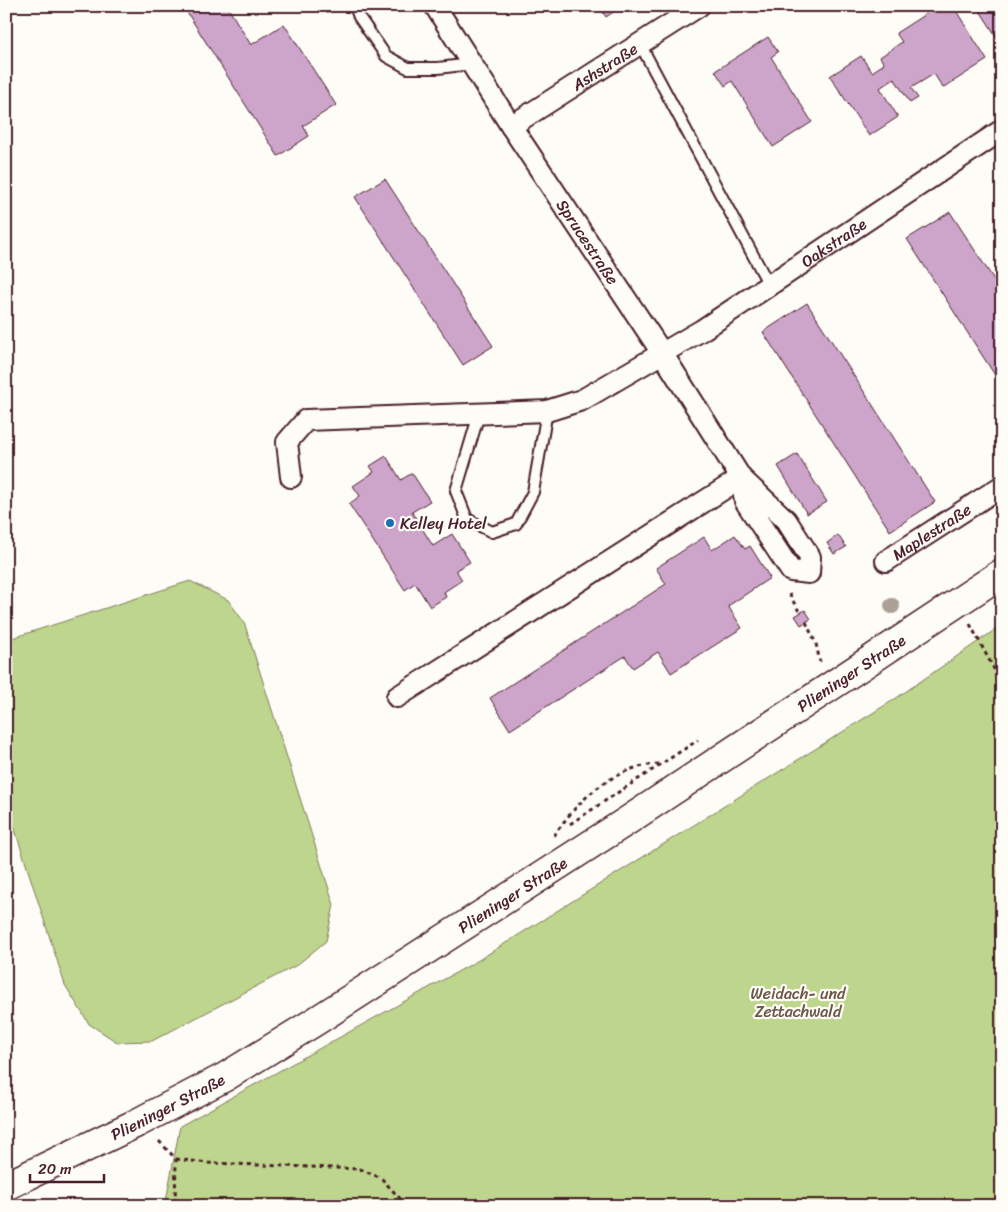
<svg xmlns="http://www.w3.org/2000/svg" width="1008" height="1212" font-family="Sriracha,sans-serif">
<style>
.green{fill:#bdd58c;stroke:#847a5c}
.building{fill:#cda4ca;stroke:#4a1f2b}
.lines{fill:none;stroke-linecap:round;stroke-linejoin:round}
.service-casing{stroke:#4a1f2b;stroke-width:14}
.minor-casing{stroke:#4a1f2b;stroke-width:24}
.secondary-casing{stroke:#4a1f2b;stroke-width:31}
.path{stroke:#4a1f2b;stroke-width:3;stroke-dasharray:4 4;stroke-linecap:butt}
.service{stroke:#fdfcf7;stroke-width:10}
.minor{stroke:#fdfcf7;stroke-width:20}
.secondary{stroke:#fdfcf7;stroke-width:28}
.tree{fill:#ada197}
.poi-dot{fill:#1f6fb2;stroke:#fdfcf7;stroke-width:2}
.labels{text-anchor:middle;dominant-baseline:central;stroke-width:4.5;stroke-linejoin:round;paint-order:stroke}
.street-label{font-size:16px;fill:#4a1f2b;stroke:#fdfcf7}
.poi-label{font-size:16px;fill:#4a1f2b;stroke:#fdfcf7;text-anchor:start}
.park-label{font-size:16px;fill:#6c5648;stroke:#fdfcf7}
</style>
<rect width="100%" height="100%" fill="#fdfcf7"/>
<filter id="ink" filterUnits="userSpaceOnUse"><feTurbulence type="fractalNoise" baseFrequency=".02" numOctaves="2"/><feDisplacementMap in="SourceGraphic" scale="10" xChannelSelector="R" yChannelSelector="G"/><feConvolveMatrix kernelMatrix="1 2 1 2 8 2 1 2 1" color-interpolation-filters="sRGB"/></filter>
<g filter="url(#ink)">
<g class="green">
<polygon points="190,581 228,600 244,622 334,905 326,941 297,965 152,1041 117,1042 89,1024 65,985 6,802 6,640"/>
<polygon points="1002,625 1002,1206 165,1206 180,1126 477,961 895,699"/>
</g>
<g class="building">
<polygon points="183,6 227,6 251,45 284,24 336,105 303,126 309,136 278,156"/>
<polygon points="599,6 622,6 606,17"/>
<polygon points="938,6 953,6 987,60 943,88 934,74 911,88 918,98 910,103 894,78 880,88 898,117 869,136 830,76 861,56 872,72 884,64 880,57 902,42 896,33"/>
<polygon points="977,6 1002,6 1002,36 998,39"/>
<polygon points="768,37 778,52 771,57 812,122 773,147 732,81 725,86 715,71"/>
<polygon points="385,179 493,346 463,365 355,197"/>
<polygon points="950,212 1002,292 1002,386 907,239"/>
<polygon points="807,303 935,502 890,531 763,332"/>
<polygon points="797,454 827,502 807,514 778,466"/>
<polygon points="386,456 401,480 412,473 430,501 412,512 433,546 452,534 470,562 456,570 462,580 444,592 446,597 430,607 415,583 405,590 349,504 360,496 353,486 374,472 370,466"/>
<polygon points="787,534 800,555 791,561 777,540"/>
<polygon points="735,535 745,549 750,546 770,578 728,606 742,628 671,673 658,652 633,668 625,656 510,730 490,698 666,584 656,568 704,537 712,550"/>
<polygon points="838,535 846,547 834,554 827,543"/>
<polygon points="805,610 811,619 801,625 795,616"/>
</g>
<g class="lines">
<g class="service-casing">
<g id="service">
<polyline points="355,6 359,17 386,56 408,68 438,68 471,64"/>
<polyline points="640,44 769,285"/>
<polyline points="479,414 456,491 467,519 492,532 516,524 533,492 547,411"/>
</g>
</g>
<g class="minor-casing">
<g id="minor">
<path id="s1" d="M435,6L511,126L662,353L741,478L786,520L810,557L809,573L791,571L745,501L741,478"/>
<path id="s2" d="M511,126L699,6"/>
<path id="s3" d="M291,477L287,442L306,420L547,411L582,400L702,330L1002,130"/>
<path id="s4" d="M886,561L1002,486"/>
<polyline points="397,697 741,478"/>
</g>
</g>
<g class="secondary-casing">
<g id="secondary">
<path id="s5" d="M6,1186L137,1123L225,1077L316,1021L627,821L1002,573"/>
</g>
</g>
<g class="path">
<polyline points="789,594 800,613"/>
<polyline points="806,622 816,644 820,662"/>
<polyline points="970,624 1002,684"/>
<polyline points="570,824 698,740"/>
<path d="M554,836C577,800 615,765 660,764"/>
<polyline points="159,1141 176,1159 175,1206"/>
<polyline points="176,1159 208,1163 360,1169 381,1178 407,1206"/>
</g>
<use href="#service" class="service"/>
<use href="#minor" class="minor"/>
<use href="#secondary" class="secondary"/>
</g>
<circle class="tree" cx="892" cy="606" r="8"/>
</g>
<circle class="poi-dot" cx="390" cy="523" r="5"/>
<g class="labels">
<g class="street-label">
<text stroke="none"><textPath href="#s2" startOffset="111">Ashstraße</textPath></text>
<text stroke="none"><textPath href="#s1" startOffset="281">Sprucestraße</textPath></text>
<text stroke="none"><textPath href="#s3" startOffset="639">Oakstraße</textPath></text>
<text stroke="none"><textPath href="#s4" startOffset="54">Maplestraße</textPath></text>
<text stroke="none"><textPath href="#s5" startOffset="990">Plieninger Straße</textPath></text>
<text stroke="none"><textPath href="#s5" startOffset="585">Plieninger Straße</textPath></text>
<text stroke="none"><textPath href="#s5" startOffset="180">Plieninger Straße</textPath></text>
</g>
<g class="poi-label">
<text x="400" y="523">Kelley Hotel</text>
</g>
<g class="park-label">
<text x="798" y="993">Weidach- und<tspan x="798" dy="18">Zettachwald</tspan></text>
</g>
</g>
<rect width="1008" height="1212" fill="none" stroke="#fdfcf7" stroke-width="25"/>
<rect x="12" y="12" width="983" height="1187" fill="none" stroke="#4a1f2b" stroke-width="2" filter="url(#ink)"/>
<path d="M30 1174v8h74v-8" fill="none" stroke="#4a1f2b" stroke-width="2.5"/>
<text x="38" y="1174" font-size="15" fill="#4a1f2b" stroke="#fdfcf7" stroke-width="4" paint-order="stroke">20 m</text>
</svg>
